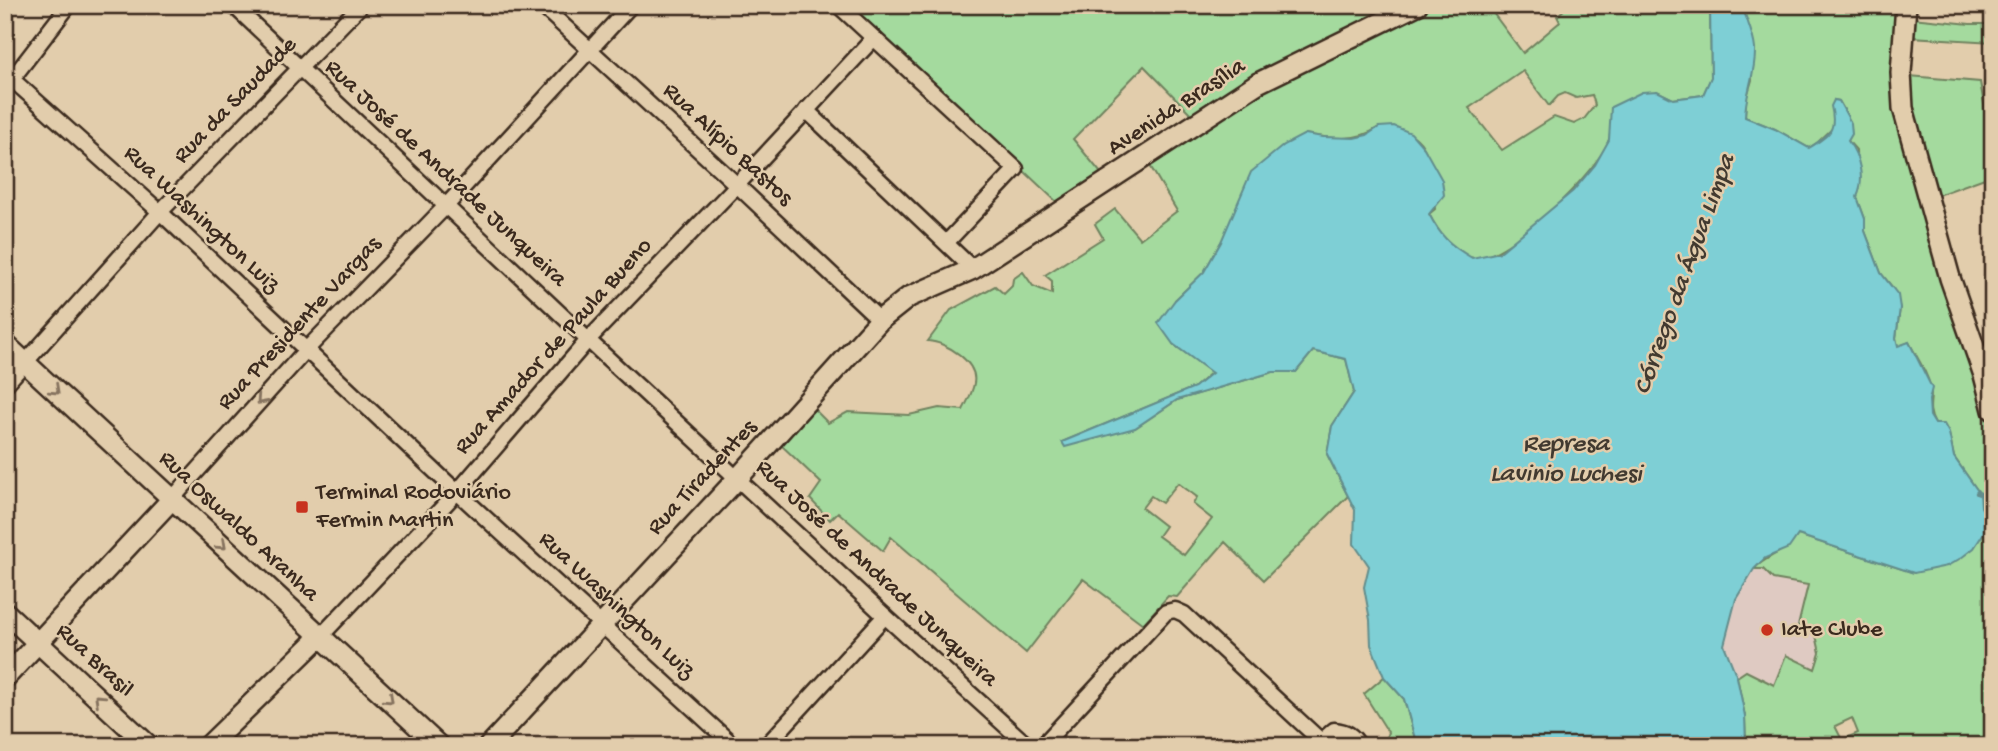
<svg xmlns="http://www.w3.org/2000/svg" width="1998" height="751" font-family="'Gochi Hand',sans-serif">
<style>
.built{fill:#dfcac2}
.green{fill:#a4da9e;stroke:#70825e;stroke-width:2;fill-rule:evenodd}
.water{fill:#7ecfd5;stroke:#638d8c;stroke-width:2}
.lines{fill:none;stroke-linecap:round;stroke-linejoin:round}
.stream{stroke:#638d8c;stroke-width:4.5}
.street-casing{stroke:#3b2a1e;stroke-width:19}
.secondary-casing{stroke:#3b2a1e;stroke-width:24}
.street{stroke:#e2cdac;stroke-width:14}
.secondary{stroke:#e2cdac;stroke-width:19}
.oneway{stroke:#86735e}
.poi-dot{fill:#c8321e;stroke:#e2cdac;stroke-width:2.5}
.labels{text-anchor:middle;dominant-baseline:central;stroke-width:5;stroke-linejoin:round;paint-order:stroke}
.street-label{font-size:24px;fill:#3b2a1e;stroke:#e2cdac}
.poi-label{font-size:24px;fill:#3b2a1e;stroke:#e2cdac;text-anchor:start}
.water-label{font-size:26px;font-style:italic;fill:#423a30;stroke:#e2cdac}
</style>
<rect width="100%" height="100%" fill="#e2cdac"/>
<filter id="ink" filterUnits="userSpaceOnUse"><feTurbulence type="fractalNoise" baseFrequency=".0143" numOctaves="2"/><feDisplacementMap in="SourceGraphic" scale="14" xChannelSelector="R" yChannelSelector="G"/><feConvolveMatrix kernelMatrix="1 2 1 2 8 2 1 2 1" color-interpolation-filters="sRGB"/></filter>
<g filter="url(#ink)">
<polygon class="built" points="1754,569 1763,569 1773,579 1808,585 1798,625 1816,635 1820,653 1815,670 1774,685 1746,671 1737,677 1724,645 1736,599"/>
<g class="green">
<polygon points="848,5 1409,5 1196,119 1144,66 1073,139 1105,178 1061,206"/>
<path d="M1432,5H1487L1523,53L1560,22L1557,16L1569,5H1710L1711,78L1703,95L1673,99L1657,91L1612,107C1610,117 1612,129 1609,139C1600,170 1506,262 1474,258C1454,256 1437,230 1429,214L1435,209C1433,186 1434,142 1407,133C1399,130 1389,129 1379,127C1357,142 1331,139 1305,134L1221,242L1204,272L1175,300L1173,344L1212,372L1195,387L1062,442L1135,428L1177,400L1273,372H1296L1313,351L1346,359L1354,392L1332,426L1327,454L1348,496L1264,580L1225,542L1177,597L1168,596L1143,624L1083,579L1026,653L891,537L883,551L838,512L830,520L810,499L821,483L780,444L813,408L828,423L848,412L909,415L939,408L963,410C967,402 973,392 974,383C978,362 946,342 928,341L951,310L995,286L1004,294L1012,286L1013,279L1023,272L1033,286L1052,294V281L1045,275L1103,238L1095,224L1115,209L1140,239L1177,211L1149,164L1261,90ZM1523,71L1549,106L1558,96L1565,93L1576,98L1592,95L1595,105L1584,119L1574,124L1554,117L1502,150L1469,108ZM1178,483L1197,497L1193,504L1212,519L1184,555L1158,536L1165,526L1142,508L1151,496L1162,503Z"/>
<path d="M1742,5H1897L1892,77L1976,375L1988,421L1993,460V746H1746L1745,716L1737,677L1746,671L1774,685L1786,655L1815,669L1820,653L1816,635L1798,626L1808,585L1773,579L1763,569H1754C1770,553 1783,555 1798,535L1914,573L1986,516L1981,507L1980,494L1954,457L1949,434L1944,425L1935,424C1925,407 1934,398 1930,385C1926,370 1916,356 1909,342L1898,347L1896,338L1900,308L1893,288L1881,273L1865,231V219L1857,197L1856,150L1848,141C1852,121 1849,118 1839,101L1834,100V127L1818,142L1809,148L1775,129L1745,117L1746,100L1752,80L1747,26ZM1852,718L1858,733L1842,740L1835,726Z"/>
<polygon points="1912,18 1970,24 1993,24 1993,42 1911,37"/>
<polygon points="1909,76 1980,82 1993,154 1993,175 1935,196 1910,109"/>
<polygon points="1384,677 1404,699 1417,746 1383,746 1388,732 1364,694"/>
</g>
<path class="water" d="M1710,5H1742C1746,19 1754,35 1755,49C1756,73 1745,94 1745,117L1775,129L1809,148C1830,135 1837,130 1831,106L1834,100L1839,101L1851,123L1852,134L1848,141C1860,157 1865,179 1857,197L1865,219V231L1881,273L1898,295L1900,308L1896,338L1898,346L1909,342L1932,388L1929,400L1930,416L1935,424H1944L1949,433L1954,457L1980,494L1981,507L1986,516L1987,528L1974,548L1961,558L1947,566L1914,573L1798,535L1789,548L1765,558L1754,569L1736,599L1724,645L1737,677L1745,716L1746,746H1417L1404,699L1384,677L1371,645L1370,620L1364,587L1369,566L1354,544L1355,510L1327,454L1332,426L1354,392L1346,359L1313,351L1296,372H1273L1177,400L1135,428L1065,447L1062,442L1195,387L1212,373L1173,344L1158,323L1175,300L1204,272L1221,242L1251,172L1284,145L1305,134L1323,137L1354,138L1367,135L1379,127L1394,126L1411,133L1424,148L1442,180L1444,195L1429,214C1441,237 1450,245 1472,258L1500,252L1573,191L1595,165L1609,140L1611,107L1642,92L1657,91L1673,99L1703,95L1711,77Z"/>
<g class="lines">
<polyline class="stream" points="1977,493 1993,498"/>
<g class="street-casing">
<g id="street">
<polyline points="233,5 588,340 885,616 1028,746"/>
<polyline points="541,5 737,185 880,320"/>
<polyline points="838,5 1016,169 947,242"/>
<polyline points="5,73 160,212 457,492 734,746"/>
<polyline points="5,88 69,5"/>
<polyline points="806,110 973,269"/>
<polyline points="5,385 160,212 361,5"/>
<polyline points="172,499 307,349 446,206 631,5"/>
<polyline points="320,637 457,492 588,340 737,185 874,38"/>
<polyline points="766,746 885,616"/>
<polyline points="1042,746 1166,612 1175,610 1184,614 1321,741"/>
<path d="M1316,746L1334,730C1346,731 1353,735 1359,746"/>
</g>
</g>
<g class="secondary-casing">
<g id="secondary">
<polyline points="1906,5 1901,73 1903,108 1950,278 1984,375 1993,410"/>
<polyline points="5,344 439,746"/>
<polyline points="5,612 149,746"/>
<polyline points="5,678 172,499"/>
<polyline points="208,746 320,637"/>
<polyline points="489,746 738,478 880,320 909,297 973,269 1258,83 1417,5"/>
</g>
</g>
<use href="#street" class="street"/>
<use href="#secondary" class="secondary"/>
</g>
<defs><path id="oneway-chevron" d="M-2-3.5L2.5 0L-2 3.5" fill="none" stroke-width="1.6" stroke-linecap="round" stroke-linejoin="round" transform="scale(1.75)"/></defs>
<g class="oneway">
<use href="#oneway-chevron" transform="translate(55 390) rotate(43)"/>
<use href="#oneway-chevron" transform="translate(261 400) rotate(132)"/>
<use href="#oneway-chevron" transform="translate(222 545) rotate(43)"/>
<use href="#oneway-chevron" transform="translate(99 699) rotate(-137)"/>
<use href="#oneway-chevron" transform="translate(389 699) rotate(43)"/>
</g>
</g>
<g class="poi-dot">
<rect x="295" y="500" width="14" height="14" rx="3.5"/>
<circle cx="1767" cy="630" r="7"/>
</g>
<g class="labels">
<g class="street-label">
<text transform="translate(236 101) rotate(-46)">Rua da Saudade</text>
<text transform="translate(1177 108) rotate(-33)">Avenida Brasília</text>
<text transform="translate(727 145) rotate(43)">Rua Alípio Bastos</text>
<text transform="translate(445 174) rotate(43)">Rua José de Andrade Junqueira</text>
<text transform="translate(201 220) rotate(43)">Rua Washington Luiz</text>
<text transform="translate(300 324) rotate(-47)">Rua Presidente Vargas</text>
<text transform="translate(554 347) rotate(-48)">Rua Amador de Paula Bueno</text>
<text transform="translate(703 478) rotate(-47)">Rua Tiradentes</text>
<text transform="translate(238 527) rotate(43)">Rua Oswaldo Aranha</text>
<text transform="translate(876 574) rotate(43)">Rua José de Andrade Junqueira</text>
<text transform="translate(616 606) rotate(43)">Rua Washington Luiz</text>
<text transform="translate(94 661) rotate(43)">Rua Brasil</text>
</g>
<g class="poi-label">
<text x="316" y="493">Terminal Rodoviário<tspan x="316" dy="28">Fermin Martin</tspan></text>
<text x="1781" y="630">Iate Clube</text>
</g>
<g class="water-label">
<text transform="translate(1686 275) rotate(-70)">Córrego da Água Limpa</text>
<text x="1566" y="445">Represa<tspan x="1566" dy="30">Lavinio Luchesi</tspan></text>
</g>
</g>
<rect width="1998" height="751" fill="none" stroke="#e2cdac" stroke-width="28"/>
<rect x="14" y="14" width="1970" height="723" fill="none" stroke="#3b2a1e" stroke-width="2.5" filter="url(#ink)"/>
</svg>
